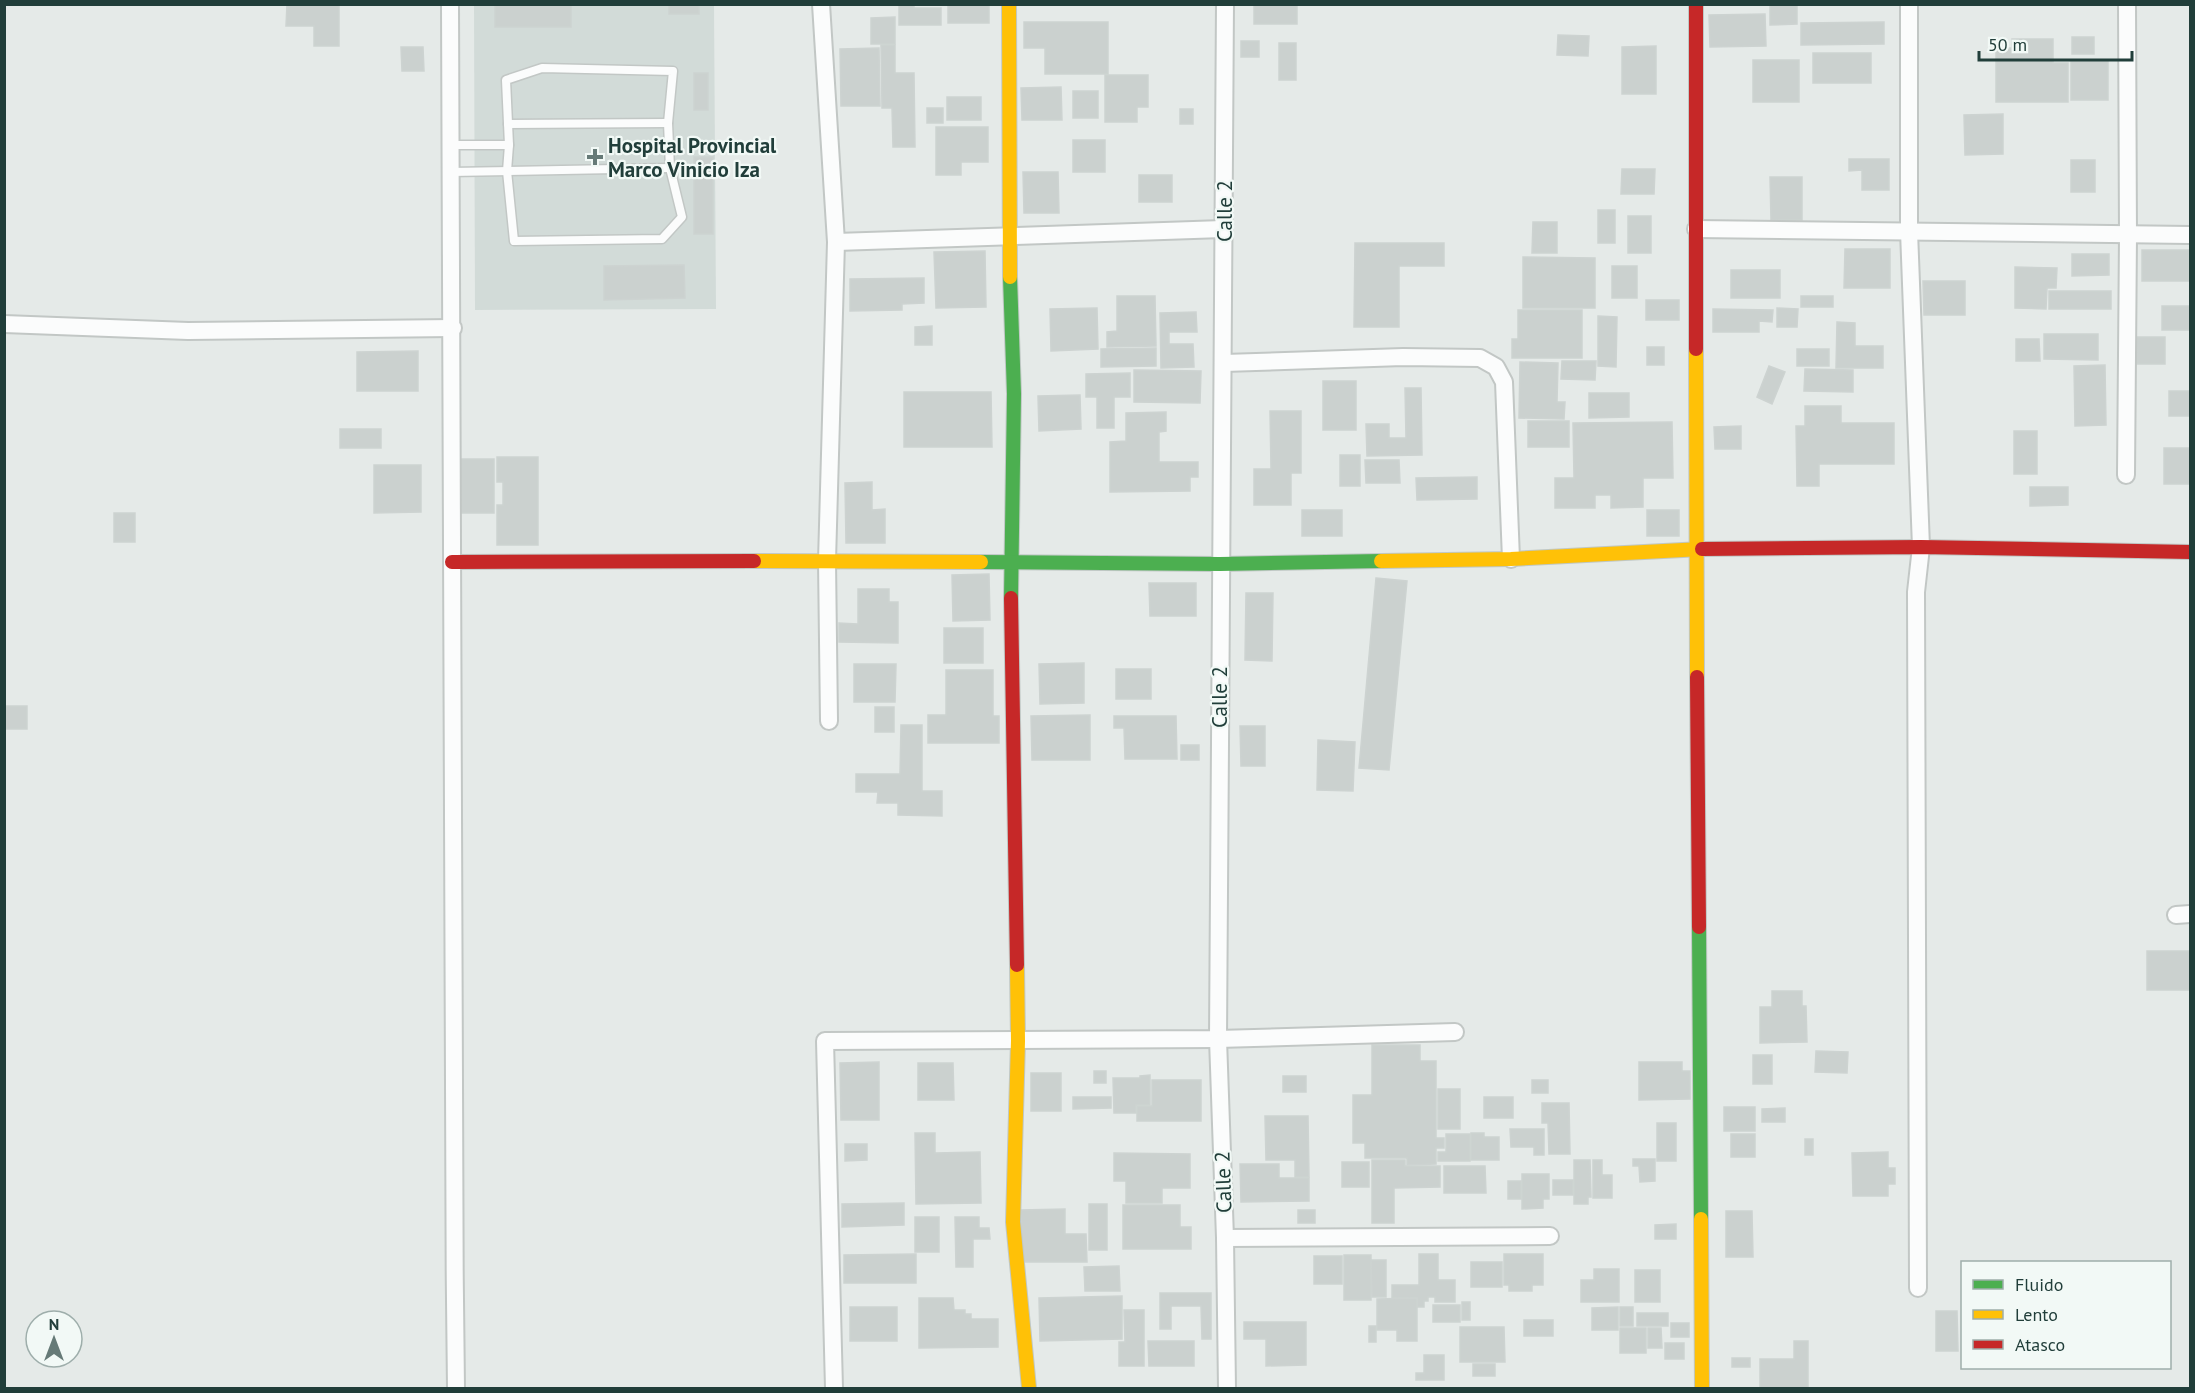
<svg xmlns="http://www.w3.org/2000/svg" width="2195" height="1393" font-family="'PT Sans',sans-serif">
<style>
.built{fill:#d2dbd8}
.building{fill:#cbd1cf;stroke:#cdd3d1;stroke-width:1.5}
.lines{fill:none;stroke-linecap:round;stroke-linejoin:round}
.lane-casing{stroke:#c2c7c5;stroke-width:11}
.street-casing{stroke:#c2c7c5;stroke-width:20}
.fast-casing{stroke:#c0c8c5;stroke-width:16}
.slow-casing{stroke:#c0c8c5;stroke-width:16}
.jam-casing{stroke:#c0c8c5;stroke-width:16}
.lane{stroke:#fbfcfc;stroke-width:8}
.street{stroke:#fbfcfc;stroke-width:16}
.fast{stroke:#4caf50;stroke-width:14}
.slow{stroke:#ffc107;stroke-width:14}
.jam{stroke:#c62828;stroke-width:14}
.poi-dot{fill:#667a77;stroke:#f2f9f6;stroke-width:2}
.labels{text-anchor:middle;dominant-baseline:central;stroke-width:4.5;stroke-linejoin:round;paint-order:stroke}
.poi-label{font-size:21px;font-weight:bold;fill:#213e3a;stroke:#f2f9f6;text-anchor:start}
.street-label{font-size:21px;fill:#213e3a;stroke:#f2f9f6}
</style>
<rect width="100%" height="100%" fill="#e5eae8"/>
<polygon class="built" points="474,5 714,5 716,309 475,310"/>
<g class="building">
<polygon points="287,4 339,4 339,46 314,46 314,26 286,26"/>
<rect x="495" y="4" width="76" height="23"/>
<rect x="669" y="4" width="30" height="10"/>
<polygon points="899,4 914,4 914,8 941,8 941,25 899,25"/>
<rect x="948" y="4" width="41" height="19"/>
<rect x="1254" y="4" width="43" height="20"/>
<polygon points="1770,4 1797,4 1797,24 1770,25"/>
<polygon points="1765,14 1766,46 1710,47 1709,15"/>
<polygon points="895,17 895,44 871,44 871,18"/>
<polygon points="1024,22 1108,22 1108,74 1045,74 1045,48 1024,48"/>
<polygon points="1884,22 1884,44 1801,45 1801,23"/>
<polygon points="1558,35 1589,36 1588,56 1557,55"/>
<rect x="2072" y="37" width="22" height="17"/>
<polygon points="2012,39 2053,39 2053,63 2068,63 2068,102 1996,102 1996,48 2012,48"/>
<rect x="1241" y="41" width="18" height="16"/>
<rect x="1279" y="43" width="17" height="37"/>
<polygon points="881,45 895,45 895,73 914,73 915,147 893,147 892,108 882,108"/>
<polygon points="1656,46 1656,94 1622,94 1622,47"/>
<polygon points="401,47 423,47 424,71 402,71"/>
<polygon points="879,48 880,106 841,106 840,49"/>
<rect x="1813" y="53" width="58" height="30"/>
<rect x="1753" y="60" width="46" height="42"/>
<rect x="2071" y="61" width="37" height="39"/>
<rect x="694" y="73" width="14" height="37"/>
<polygon points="1105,75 1148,75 1148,107 1137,107 1137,122 1105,122"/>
<polygon points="1061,87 1062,120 1022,120 1021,88"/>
<rect x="1073" y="91" width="25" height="27"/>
<rect x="947" y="97" width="34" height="23"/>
<rect x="927" y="108" width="16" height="15"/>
<rect x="1180" y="109" width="13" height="15"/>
<polygon points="2003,114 2003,154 1965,155 1964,115"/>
<polygon points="936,127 988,127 988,162 961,162 961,175 936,175"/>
<rect x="1073" y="140" width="32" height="32"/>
<rect x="694" y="157" width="19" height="77"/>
<polygon points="1849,159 1889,159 1889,190 1862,190 1862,170 1849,171"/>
<rect x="2071" y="160" width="24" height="32"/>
<polygon points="1622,169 1655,169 1654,194 1621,194"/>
<polygon points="1023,172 1058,172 1059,213 1024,213"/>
<rect x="1139" y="175" width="33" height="27"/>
<polygon points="1770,177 1802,177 1802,220 1771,220"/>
<rect x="1598" y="210" width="17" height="33"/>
<rect x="1628" y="216" width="23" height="37"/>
<polygon points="1533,222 1557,222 1557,253 1532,253"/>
<polygon points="1355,243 1444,243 1444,266 1399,266 1399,327 1354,327"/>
<polygon points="1845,249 1890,249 1890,288 1844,288"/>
<rect x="2142" y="250" width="47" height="31"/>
<polygon points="985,251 986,307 936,308 934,252"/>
<polygon points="2072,254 2109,254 2109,275 2072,276"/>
<polygon points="1523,257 1595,258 1595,308 1523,308"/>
<polygon points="684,265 685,298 604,300 604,266"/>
<rect x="1612" y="266" width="25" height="32"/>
<polygon points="2015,267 2057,268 2056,288 2047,288 2046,309 2015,308"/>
<rect x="1731" y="270" width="49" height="28"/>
<polygon points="924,278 924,303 902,304 902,310 850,311 850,279"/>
<polygon points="1923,281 1965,281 1965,315 1924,315"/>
<rect x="2049" y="291" width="62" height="18"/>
<polygon points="1117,296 1155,296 1156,346 1107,347 1107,332 1117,331"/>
<rect x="1801" y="296" width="32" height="11"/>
<rect x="1646" y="300" width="33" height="20"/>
<rect x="2162" y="306" width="28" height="24"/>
<polygon points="1097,308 1098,349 1051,351 1050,309"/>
<polygon points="1777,308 1798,309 1797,327 1777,327"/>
<polygon points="1713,309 1773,310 1772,322 1759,321 1759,332 1713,332"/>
<polygon points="1518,310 1582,310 1582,358 1512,358 1512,339 1518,339"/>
<polygon points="1196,312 1197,332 1169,332 1169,344 1193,344 1194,367 1161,368 1160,313"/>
<polygon points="1598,316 1617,317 1616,367 1598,366"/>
<polygon points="1837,322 1855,323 1855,346 1883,346 1883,368 1836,368"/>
<polygon points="932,326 932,345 915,345 915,327"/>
<polygon points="2044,334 2098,334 2098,360 2044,359"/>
<rect x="2136" y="337" width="29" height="27"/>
<polygon points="2016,339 2039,339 2040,361 2016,361"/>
<rect x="1647" y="347" width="17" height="18"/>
<polygon points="1156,348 1156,366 1101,367 1101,349"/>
<rect x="1797" y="349" width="32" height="17"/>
<polygon points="418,351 418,391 357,391 357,352"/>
<polygon points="1562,361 1596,361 1595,380 1561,379"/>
<polygon points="1520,362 1558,363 1557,402 1565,402 1564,419 1519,418"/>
<polygon points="2105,365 2106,425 2075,426 2074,366"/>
<polygon points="1769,366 1785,372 1772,404 1757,397"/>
<polygon points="1805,369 1853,370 1853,392 1804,391"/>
<polygon points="1134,370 1201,371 1200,403 1134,402"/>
<polygon points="1130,373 1130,397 1114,397 1114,428 1097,428 1097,397 1086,397 1086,374"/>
<rect x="1323" y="381" width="33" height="49"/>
<polygon points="1405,388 1421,388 1422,455 1367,456 1366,424 1389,424 1389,438 1406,438"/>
<rect x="2169" y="391" width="21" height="25"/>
<polygon points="904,392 991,392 992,447 904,447"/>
<polygon points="1589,393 1629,393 1629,417 1589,418"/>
<polygon points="1080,395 1081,429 1039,431 1038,396"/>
<polygon points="1805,406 1841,406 1841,423 1894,423 1894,464 1819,464 1819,486 1797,486 1796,426 1805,426"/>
<polygon points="1270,411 1301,411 1301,473 1291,473 1291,505 1254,505 1254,469 1271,469"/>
<polygon points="1166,412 1166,431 1159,432 1159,462 1198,462 1198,477 1190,477 1190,491 1110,492 1110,442 1126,441 1126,413"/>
<rect x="1528" y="421" width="41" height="26"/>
<polygon points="1672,422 1673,478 1643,478 1643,507 1611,508 1611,495 1595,495 1595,508 1555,508 1555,478 1574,478 1573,423"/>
<polygon points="1741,426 1741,449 1715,449 1714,427"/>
<rect x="340" y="429" width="41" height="19"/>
<rect x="2014" y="431" width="23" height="43"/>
<rect x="2164" y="448" width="26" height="36"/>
<rect x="1340" y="455" width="20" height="31"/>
<polygon points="497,457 538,457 538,545 497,545 497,505 503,505 503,482 497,482"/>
<rect x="459" y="459" width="35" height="54"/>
<polygon points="1365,460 1399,460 1400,483 1366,483"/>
<polygon points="374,465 421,465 421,512 374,513"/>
<polygon points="1477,477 1477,499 1417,500 1416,478"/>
<polygon points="872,482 872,510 885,509 885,543 846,543 845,483"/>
<polygon points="2030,487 2068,487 2068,505 2030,506"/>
<rect x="1302" y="510" width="40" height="26"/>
<rect x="1647" y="510" width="32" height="26"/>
<rect x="114" y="513" width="21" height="29"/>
<polygon points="989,574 990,620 953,621 952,575"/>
<polygon points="1376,578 1407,581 1389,770 1359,768"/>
<polygon points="1149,583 1196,583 1196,616 1150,616"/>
<polygon points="858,589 889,589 889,602 898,602 898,643 839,642 839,623 858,624"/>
<polygon points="1246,593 1273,593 1272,661 1245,660"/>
<rect x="944" y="628" width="39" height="35"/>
<polygon points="1084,663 1084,703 1040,704 1039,664"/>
<polygon points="854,664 896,664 895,702 854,702"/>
<rect x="1116" y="669" width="35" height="30"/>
<polygon points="946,670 993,670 993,716 999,716 999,743 928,743 928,715 946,715"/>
<rect x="4" y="706" width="23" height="23"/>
<rect x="875" y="707" width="19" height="25"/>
<polygon points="1090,715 1090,760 1032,760 1031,716"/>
<polygon points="1114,716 1176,716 1177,759 1125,759 1124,728 1114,728"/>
<polygon points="901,725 922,725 922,791 942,791 942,816 898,815 898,803 877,803 878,792 856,792 856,774 900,774"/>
<polygon points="1240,726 1265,726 1265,766 1241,766"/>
<polygon points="1318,740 1355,742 1353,791 1317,790"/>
<rect x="1181" y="745" width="18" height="15"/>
<rect x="2147" y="951" width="43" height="39"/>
<polygon points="1772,991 1802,991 1802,1006 1806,1006 1807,1042 1760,1043 1760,1007 1772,1007"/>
<polygon points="1372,1045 1420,1045 1420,1061 1436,1061 1436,1138 1444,1138 1444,1148 1436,1148 1436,1164 1407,1165 1407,1158 1365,1158 1365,1143 1353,1143 1353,1095 1372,1095"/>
<polygon points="1816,1051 1848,1052 1847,1073 1815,1072"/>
<rect x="1753" y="1055" width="19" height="29"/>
<polygon points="879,1062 879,1120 841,1120 840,1063"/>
<polygon points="1639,1062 1682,1062 1682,1071 1690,1071 1690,1099 1639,1100"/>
<polygon points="918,1063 953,1063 954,1100 918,1100"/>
<rect x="1094" y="1071" width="12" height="12"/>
<rect x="1031" y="1073" width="30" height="38"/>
<polygon points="1150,1075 1150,1105 1136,1105 1136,1113 1114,1113 1113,1078 1140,1078 1140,1076"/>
<rect x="1283" y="1076" width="23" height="16"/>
<polygon points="1152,1080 1201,1080 1201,1121 1137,1121 1137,1106 1152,1106"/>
<rect x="1532" y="1080" width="16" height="13"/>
<rect x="1438" y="1089" width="22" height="40"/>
<polygon points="1073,1097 1111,1097 1111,1108 1073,1109"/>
<rect x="1484" y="1097" width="29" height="21"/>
<polygon points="1542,1103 1569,1103 1570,1154 1549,1154 1548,1123 1542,1123"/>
<rect x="1724" y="1107" width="31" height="24"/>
<polygon points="1785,1108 1785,1122 1762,1122 1762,1109"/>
<polygon points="1265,1116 1308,1116 1309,1177 1295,1177 1295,1160 1266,1160"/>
<rect x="1657" y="1123" width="19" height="38"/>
<polygon points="1510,1129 1544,1129 1544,1155 1534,1155 1534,1147 1511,1147"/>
<polygon points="915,1133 935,1133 935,1153 980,1152 981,1203 916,1204"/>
<polygon points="1471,1133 1484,1133 1484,1137 1499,1137 1499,1160 1471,1160"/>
<polygon points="1446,1134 1470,1134 1470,1161 1438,1161 1438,1152 1446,1152"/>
<rect x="1731" y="1134" width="24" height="23"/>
<rect x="1805" y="1139" width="8" height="16"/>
<polygon points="845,1144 867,1144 867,1160 845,1161"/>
<polygon points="1888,1152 1888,1168 1895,1168 1895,1184 1888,1184 1888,1196 1853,1196 1852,1153"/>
<polygon points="1114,1153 1190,1154 1190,1188 1162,1188 1162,1203 1126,1203 1126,1181 1114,1181"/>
<polygon points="1633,1159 1655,1159 1655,1181 1640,1182 1639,1166 1633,1166"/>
<polygon points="1372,1160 1405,1160 1405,1166 1440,1166 1440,1187 1394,1188 1394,1223 1372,1223"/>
<polygon points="1574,1160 1590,1160 1591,1197 1588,1197 1588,1204 1574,1204"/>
<polygon points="1593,1160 1602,1160 1602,1175 1612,1175 1612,1198 1593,1198"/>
<rect x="1342" y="1162" width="27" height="25"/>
<polygon points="1240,1164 1279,1164 1279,1178 1309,1178 1309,1201 1241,1202"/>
<polygon points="1444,1166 1485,1166 1486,1193 1444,1193"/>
<polygon points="1522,1174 1549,1174 1549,1199 1543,1199 1543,1208 1522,1209"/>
<rect x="1553" y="1180" width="20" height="15"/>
<rect x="1508" y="1181" width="13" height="18"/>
<polygon points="904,1203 904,1225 842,1227 842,1204"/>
<rect x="1089" y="1204" width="18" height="46"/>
<polygon points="1123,1205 1180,1205 1180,1227 1191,1227 1191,1249 1123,1249"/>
<polygon points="1065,1209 1065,1234 1086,1234 1087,1262 1021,1262 1021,1210"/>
<rect x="1298" y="1210" width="17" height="13"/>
<polygon points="1726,1211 1752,1211 1753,1257 1726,1257"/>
<rect x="915" y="1217" width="24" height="35"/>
<polygon points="955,1217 979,1217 979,1228 989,1228 990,1239 973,1239 973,1267 956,1267"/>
<polygon points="1676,1224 1676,1239 1655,1239 1655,1225"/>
<polygon points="916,1254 916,1283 844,1283 844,1255"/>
<polygon points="1419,1254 1438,1254 1438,1280 1455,1280 1455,1302 1435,1302 1435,1297 1428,1297 1428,1301 1424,1301 1424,1307 1417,1307 1417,1298 1392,1298 1392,1285 1419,1285"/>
<polygon points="1504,1254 1543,1254 1543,1285 1532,1285 1532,1291 1509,1291 1509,1285 1504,1285"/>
<rect x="1344" y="1255" width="27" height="45"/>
<rect x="1314" y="1256" width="28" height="28"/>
<polygon points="1371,1260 1386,1260 1386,1297 1372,1297"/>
<rect x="1471" y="1262" width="31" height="25"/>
<polygon points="1119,1266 1120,1291 1085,1291 1084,1267"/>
<polygon points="1594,1269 1619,1269 1619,1302 1581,1302 1581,1280 1594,1280"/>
<rect x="1635" y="1270" width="25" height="32"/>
<polygon points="1160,1293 1211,1293 1211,1339 1202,1339 1201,1306 1171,1306 1171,1329 1160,1329"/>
<polygon points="1122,1296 1122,1339 1040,1341 1039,1298"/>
<polygon points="919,1298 953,1298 954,1310 965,1310 965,1314 971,1314 971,1319 998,1319 998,1347 919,1348"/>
<polygon points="1417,1298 1417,1341 1397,1341 1397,1330 1377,1330 1377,1299"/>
<rect x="1462" y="1302" width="8" height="18"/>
<rect x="1433" y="1305" width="27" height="17"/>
<rect x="850" y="1307" width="47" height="34"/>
<polygon points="1618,1307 1618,1330 1592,1330 1592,1308"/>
<rect x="1620" y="1307" width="13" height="19"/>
<polygon points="1124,1310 1144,1310 1144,1366 1119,1366 1119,1342 1125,1342"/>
<polygon points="1936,1311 1957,1311 1958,1351 1936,1351"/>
<rect x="1637" y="1313" width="31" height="13"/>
<rect x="1524" y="1320" width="29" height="16"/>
<polygon points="1244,1322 1306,1322 1306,1365 1266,1366 1266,1339 1244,1339"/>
<rect x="1671" y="1323" width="18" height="14"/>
<rect x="1369" y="1326" width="7" height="16"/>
<polygon points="1460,1327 1504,1327 1505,1362 1460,1362"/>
<rect x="1620" y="1328" width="26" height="25"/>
<polygon points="1648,1328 1661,1328 1662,1348 1648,1348"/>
<polygon points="1148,1341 1194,1341 1194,1366 1149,1366"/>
<polygon points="1794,1341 1808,1341 1808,1388 1760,1388 1760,1359 1794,1359"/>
<rect x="1665" y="1343" width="19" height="16"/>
<polygon points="1424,1355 1444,1355 1444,1380 1416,1380 1416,1373 1424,1373"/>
<rect x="1732" y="1358" width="18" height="9"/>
<rect x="1473" y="1364" width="22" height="12"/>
</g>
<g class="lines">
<g class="lane-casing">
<g id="lane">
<polygon points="542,68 673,71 668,123 670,168 682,217 662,239 514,241 507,171 509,145 506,80"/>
<polyline points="508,124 668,123"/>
<polyline points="451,145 509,145"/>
<polyline points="451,172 670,168"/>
</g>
</g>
<g class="street-casing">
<g id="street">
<path d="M450,4C454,466 450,927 456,1388"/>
<polyline points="821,4 836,242 827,561 829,721"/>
<polyline points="1225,4 1218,1039 1225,1238 1227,1388"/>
<polyline points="1909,4 1909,231 1921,547 1916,592 1918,1288"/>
<polyline points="1696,229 2190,235"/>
<polyline points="836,242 1223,229"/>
<polyline points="4,324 188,331 453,328"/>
<polyline points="1224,363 1403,357 1480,358 1496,367 1504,382 1511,559"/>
<polyline points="2126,475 2128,236 2127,4"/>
<polyline points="2176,915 2190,914"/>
<polyline points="1225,1238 1550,1236"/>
<polyline points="834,1388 825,1041 1218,1039 1455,1032"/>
</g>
</g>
<g class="fast-casing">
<g id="fast">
<polyline points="1010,277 1014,394 1011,598"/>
<polyline points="981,562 1220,564 1381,561"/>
<polyline points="1699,927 1701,1219"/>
</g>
</g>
<g class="slow-casing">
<g id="slow">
<polyline points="1009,4 1010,277"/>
<polyline points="1696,349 1697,677"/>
<polyline points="754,561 981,562"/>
<polyline points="1381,561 1511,559 1702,549"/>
<polyline points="1017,965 1018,1041 1013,1222 1029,1388"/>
<polyline points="1701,1219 1702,1388"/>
</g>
</g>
<g class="jam-casing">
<g id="jam">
<polyline points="1696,4 1696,349"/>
<polyline points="1702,549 1921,547 2190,552"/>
<polyline points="452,562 754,561"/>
<polyline points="1011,598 1017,965"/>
<polyline points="1697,677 1699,927"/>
</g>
</g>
<use href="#lane" class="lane"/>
<use href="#street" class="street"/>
<use href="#fast" class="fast"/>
<use href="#slow" class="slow"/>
<use href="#jam" class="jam"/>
</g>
<path class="poi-dot" d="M592 148h6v6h6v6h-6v6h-6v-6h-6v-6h6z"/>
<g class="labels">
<g class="poi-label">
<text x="608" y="145">Hospital Provincial<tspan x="608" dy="24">Marco Vinicio Iza</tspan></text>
</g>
<g class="street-label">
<text transform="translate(1224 211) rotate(-90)">Calle 2</text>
<text transform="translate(1219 697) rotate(-90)">Calle 2</text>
<text transform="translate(1223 1182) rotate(-92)">Calle 2</text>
</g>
</g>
<rect width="2195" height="1393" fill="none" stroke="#213e3a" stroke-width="12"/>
<rect x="1961" y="1261" width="210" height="108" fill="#f2f9f6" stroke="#9eaeab" stroke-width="1.5"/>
<rect x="1973" y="1280" width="30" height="9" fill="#4caf50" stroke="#9eaeab" stroke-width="1.5"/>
<text x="2015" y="1291" font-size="18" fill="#213e3a">Fluido</text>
<rect x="1973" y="1310" width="30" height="9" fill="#ffc107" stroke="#9eaeab" stroke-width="1.5"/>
<text x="2015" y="1321" font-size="18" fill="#213e3a">Lento</text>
<rect x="1973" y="1340" width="30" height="9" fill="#c62828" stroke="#9eaeab" stroke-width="1.5"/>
<text x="2015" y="1351" font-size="18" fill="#213e3a">Atasco</text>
<g transform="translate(54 1339)"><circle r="28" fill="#f2f9f6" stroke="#9eaeab" stroke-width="1.5"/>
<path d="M0-4.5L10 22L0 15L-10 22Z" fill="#667a77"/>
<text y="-9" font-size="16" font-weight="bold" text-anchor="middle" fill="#213e3a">N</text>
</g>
<path d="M1979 51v9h153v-9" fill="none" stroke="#213e3a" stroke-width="3"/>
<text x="1988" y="51" font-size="18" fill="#213e3a" stroke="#f2f9f6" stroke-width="4.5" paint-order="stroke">50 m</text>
</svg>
